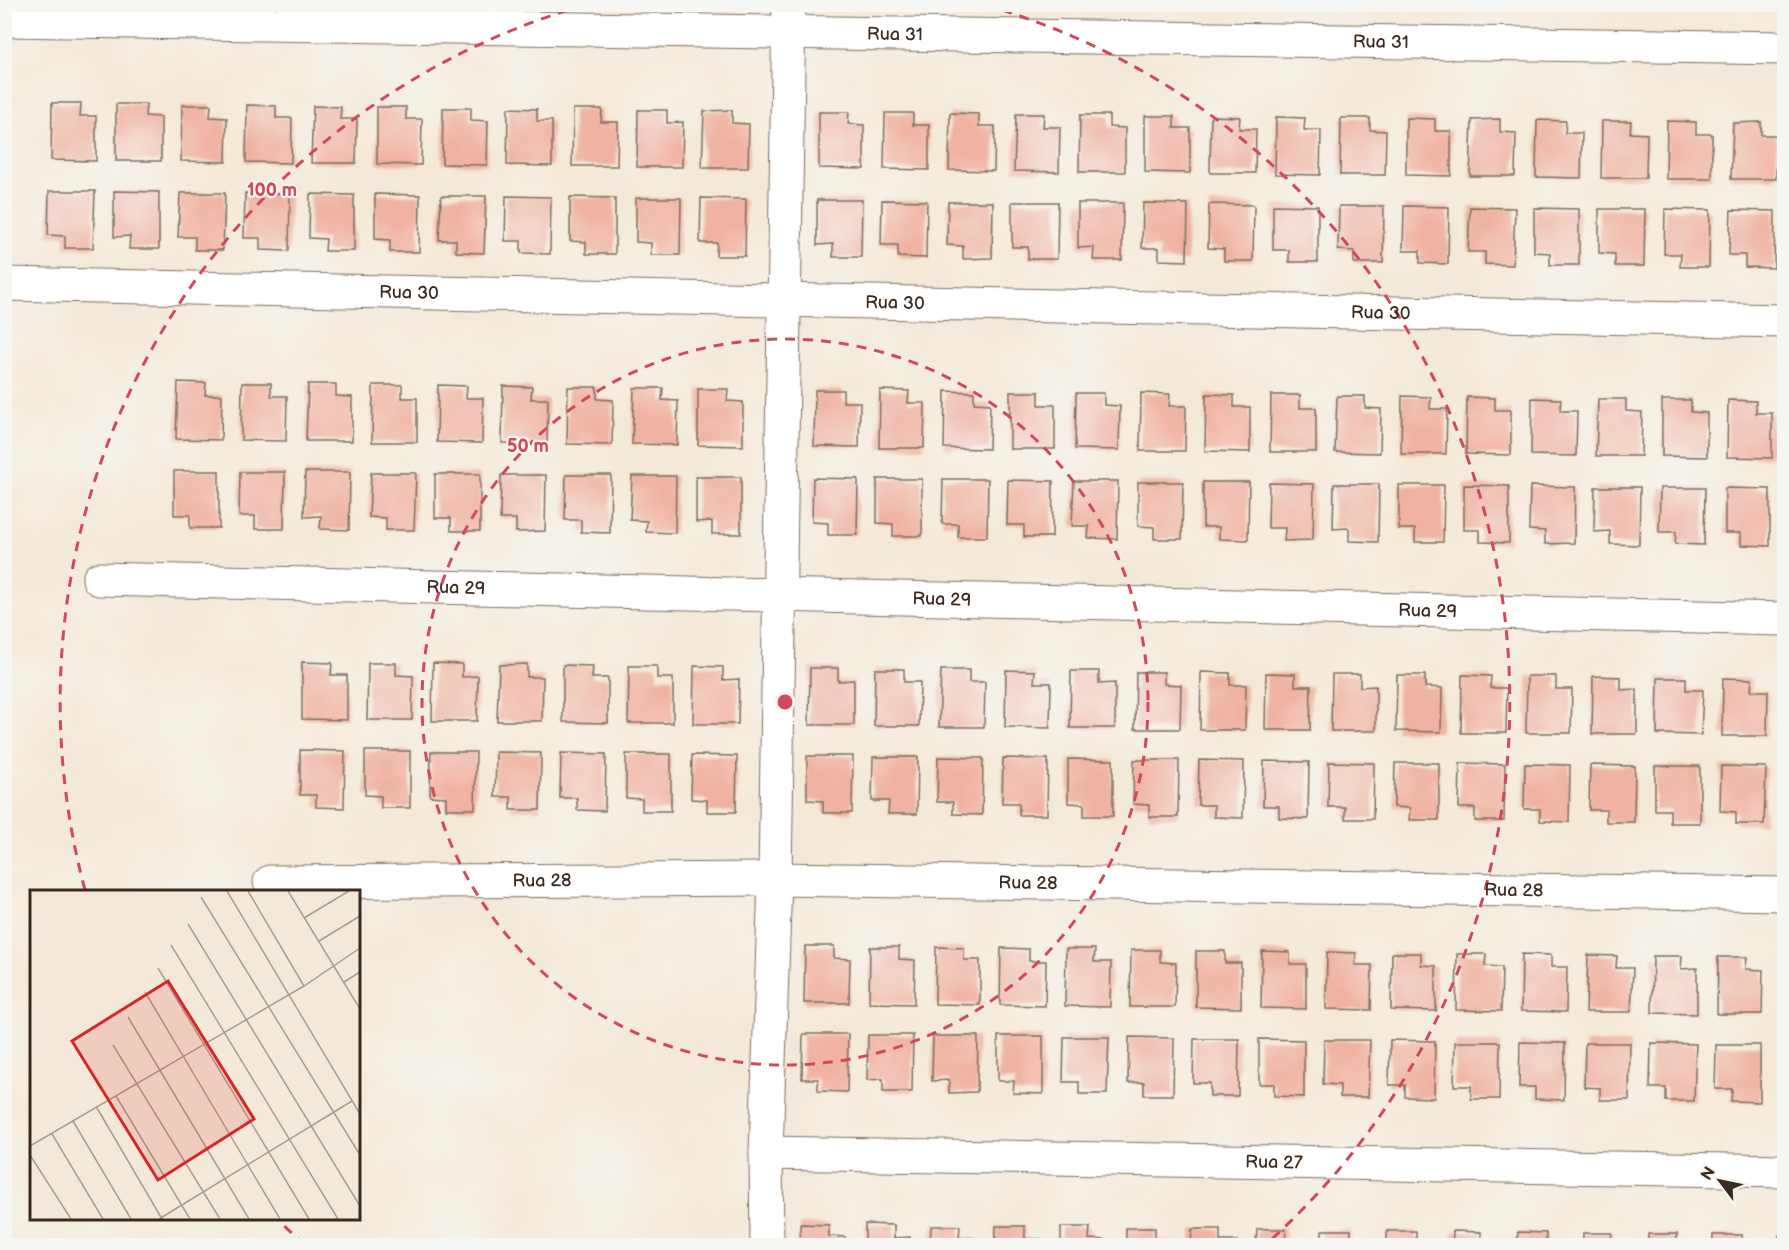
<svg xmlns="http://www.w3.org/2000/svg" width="1789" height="1250" font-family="'Balsamiq Sans',sans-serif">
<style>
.building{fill:#f0b3a3}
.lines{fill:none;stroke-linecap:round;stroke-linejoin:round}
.street-casing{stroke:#7c6d5f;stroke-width:35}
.street{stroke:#fff;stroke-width:33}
.ring{fill:none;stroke:#d1495b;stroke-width:3;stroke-dasharray:10 8}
.labels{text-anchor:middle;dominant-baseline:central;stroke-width:4.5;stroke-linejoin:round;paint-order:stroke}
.street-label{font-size:18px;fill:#3b2a1e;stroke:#f6f6f2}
.inset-road{fill:none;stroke:#aa9d8e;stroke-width:1.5}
.view{fill:#d62828;fill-opacity:0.15;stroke:#d62828;stroke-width:3}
.inset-edge{fill:none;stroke:#3b2a1e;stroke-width:3}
.centre{fill:#d1495b;stroke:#f6f6f2;stroke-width:3}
.ring-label{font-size:18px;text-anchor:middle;font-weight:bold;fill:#d1495b;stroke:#f6f6f2;stroke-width:4.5;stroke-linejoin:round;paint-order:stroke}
</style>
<rect width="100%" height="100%" fill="#f6f6f2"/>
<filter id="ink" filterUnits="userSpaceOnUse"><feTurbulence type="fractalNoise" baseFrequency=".0167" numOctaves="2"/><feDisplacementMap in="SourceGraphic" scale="12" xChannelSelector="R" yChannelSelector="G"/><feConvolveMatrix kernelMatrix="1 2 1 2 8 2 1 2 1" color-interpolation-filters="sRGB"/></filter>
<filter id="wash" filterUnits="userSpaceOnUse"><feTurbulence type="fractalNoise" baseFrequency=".008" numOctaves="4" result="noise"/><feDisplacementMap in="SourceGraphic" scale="24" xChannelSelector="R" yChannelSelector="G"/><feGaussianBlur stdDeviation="1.35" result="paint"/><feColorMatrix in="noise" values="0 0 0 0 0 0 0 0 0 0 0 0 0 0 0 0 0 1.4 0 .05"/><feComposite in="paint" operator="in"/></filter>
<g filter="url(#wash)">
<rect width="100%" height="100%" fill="#f4e9d8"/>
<g id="blocks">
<g class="building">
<polygon points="52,103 81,103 80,116 96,116 96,161 51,160"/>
<polygon points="116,104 146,104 145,116 161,117 161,161 116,161"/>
<polygon points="182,105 211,105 210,117 227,118 226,162 181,161"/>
<polygon points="247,105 276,106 276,118 292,118 291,163 246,162"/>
<polygon points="313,106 341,107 340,119 357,119 356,163 311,163"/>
<polygon points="377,107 406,107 406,119 422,119 421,165 377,164"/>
<polygon points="443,108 471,108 471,120 488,121 487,165 442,164"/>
<polygon points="508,108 537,109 537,121 552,121 552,166 507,165"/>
<polygon points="573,109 602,109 601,122 618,122 617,166 572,166"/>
<polygon points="638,110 667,110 667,123 683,122 682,167 637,167"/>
<polygon points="732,110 732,123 749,124 748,168 702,168 704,111"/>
<polygon points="819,112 849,112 848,124 864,125 864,169 819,168"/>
<polygon points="885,113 913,113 913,125 929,125 929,170 884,169"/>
<polygon points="950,113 979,114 979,126 995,126 994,171 949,170"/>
<polygon points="1016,114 1044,114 1043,127 1060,127 1059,172 1014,171"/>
<polygon points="1080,115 1109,115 1109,127 1125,128 1125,172 1079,172"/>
<polygon points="1145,116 1174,116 1174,128 1190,128 1190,173 1145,172"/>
<polygon points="1211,116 1240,117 1239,129 1256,129 1255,173 1210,173"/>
<polygon points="1276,117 1305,118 1304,130 1321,130 1320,175 1275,174"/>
<polygon points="1341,118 1370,118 1370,130 1386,131 1385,175 1340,175"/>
<polygon points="1406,118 1435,119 1435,131 1451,131 1451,176 1406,175"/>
<polygon points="1500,119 1500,132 1516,133 1515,176 1470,176 1472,120"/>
<polygon points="1537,120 1566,121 1565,133 1582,133 1581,178 1536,177"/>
<polygon points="1602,121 1631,121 1630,133 1647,134 1646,178 1601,178"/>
<polygon points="1667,121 1696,122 1696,134 1712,134 1712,179 1666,179"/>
<polygon points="1761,122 1761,135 1777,135 1776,179 1731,179 1733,123"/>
<polygon points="49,191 95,191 93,248 65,248 65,236 48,235"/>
<polygon points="114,191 159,192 159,249 129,249 130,236 114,237"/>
<polygon points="180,193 225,193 223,250 195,250 195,237 178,237"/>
<polygon points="245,193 290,194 289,251 260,250 260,238 244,238"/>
<polygon points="310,194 354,195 354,251 325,251 326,239 309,238"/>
<polygon points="375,194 420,195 419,252 390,252 390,240 375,239"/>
<polygon points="441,196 486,196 484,253 456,252 456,240 439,240"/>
<polygon points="506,196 551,197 550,254 521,253 521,241 505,241"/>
<polygon points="570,197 615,198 615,254 586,254 586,242 570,241"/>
<polygon points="636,198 681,198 680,255 651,255 651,243 636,242"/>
<polygon points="701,198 746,199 745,256 716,256 717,243 700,243"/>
<polygon points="817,200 862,200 861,257 833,257 833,244 817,245"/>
<polygon points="882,200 927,201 926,258 898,257 898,245 881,245"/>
<polygon points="948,202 993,202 992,258 963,259 963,246 947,245"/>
<polygon points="1012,202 1058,202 1057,259 1028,259 1028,247 1012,247"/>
<polygon points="1078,203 1123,203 1122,260 1093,260 1094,247 1078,248"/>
<polygon points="1143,203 1188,204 1187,261 1159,260 1159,248 1142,248"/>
<polygon points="1209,204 1254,205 1253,261 1224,261 1224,249 1208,248"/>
<polygon points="1273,205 1318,206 1318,262 1289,262 1289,250 1273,250"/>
<polygon points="1339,206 1384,206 1383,263 1354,263 1354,251 1338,250"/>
<polygon points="1404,206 1449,207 1448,264 1420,263 1420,251 1403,251"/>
<polygon points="1470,207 1515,208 1513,265 1485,264 1485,252 1468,252"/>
<polygon points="1534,208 1579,209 1579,265 1550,265 1550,253 1534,252"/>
<polygon points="1599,209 1645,209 1644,266 1615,266 1615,254 1599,253"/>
<polygon points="1665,209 1710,210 1709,267 1680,267 1681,254 1664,254"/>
<polygon points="1731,210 1775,211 1774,268 1745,267 1745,255 1729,255"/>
<polygon points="178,382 206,383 205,395 222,395 221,440 176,439"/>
<polygon points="242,383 271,383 271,396 287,396 286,441 241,440"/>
<polygon points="308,384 336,384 336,396 352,397 352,441 306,441"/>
<polygon points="373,385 402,385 402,398 417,398 417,442 372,442"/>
<polygon points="438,385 467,386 466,398 483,398 482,443 437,442"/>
<polygon points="503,386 532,387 531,399 548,399 547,444 502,443"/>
<polygon points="568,387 597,387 597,399 613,400 612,445 567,444"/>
<polygon points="634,388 663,388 662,400 678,401 677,445 632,444"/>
<polygon points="698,389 728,389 727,401 743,402 743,446 698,445"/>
<polygon points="815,390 843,390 843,402 860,402 859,447 814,446"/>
<polygon points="880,390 909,391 908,403 925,403 924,448 879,448"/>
<polygon points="945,391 974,392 974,403 990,404 989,449 944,448"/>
<polygon points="1010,392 1039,392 1039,405 1055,405 1055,449 1010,449"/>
<polygon points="1076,393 1104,393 1104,405 1120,406 1119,450 1075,449"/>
<polygon points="1141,393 1170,394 1169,406 1186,406 1185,451 1140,451"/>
<polygon points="1206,394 1234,395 1234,407 1250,407 1250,452 1205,451"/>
<polygon points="1271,395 1300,395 1300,408 1316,408 1316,452 1270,452"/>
<polygon points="1337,396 1365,396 1365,408 1381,409 1380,453 1335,452"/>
<polygon points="1402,396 1431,397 1430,409 1447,409 1446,454 1401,454"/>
<polygon points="1467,397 1495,398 1495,410 1511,410 1511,455 1466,454"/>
<polygon points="1532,398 1561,399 1560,411 1577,411 1576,456 1531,455"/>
<polygon points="1598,399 1626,399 1626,411 1642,412 1641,456 1596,456"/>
<polygon points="1662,400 1691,400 1691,412 1707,413 1707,457 1662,456"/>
<polygon points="1728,400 1756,401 1756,413 1772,413 1772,458 1727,457"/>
<polygon points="174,471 219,471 219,528 190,528 190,515 174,515"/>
<polygon points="240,472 285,472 284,529 255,529 255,516 239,516"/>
<polygon points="305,472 350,472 349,530 320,529 321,516 304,517"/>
<polygon points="371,473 416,473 414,530 386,530 386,518 369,517"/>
<polygon points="435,474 480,474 480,531 451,531 451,518 435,518"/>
<polygon points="501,475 546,475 545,531 516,532 516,519 500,519"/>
<polygon points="566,475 611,475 610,533 581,532 581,520 565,520"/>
<polygon points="632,476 676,476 675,533 646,532 647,521 630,520"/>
<polygon points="696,477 741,477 741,534 712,534 712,521 696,522"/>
<polygon points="813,478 858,479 857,535 828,535 828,523 812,522"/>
<polygon points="877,479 922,479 922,536 893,536 893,524 877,523"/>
<polygon points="943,479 988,479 987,537 958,537 958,524 942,524"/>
<polygon points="1008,480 1053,481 1052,537 1024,537 1024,525 1007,525"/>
<polygon points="1074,481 1118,481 1117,539 1088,538 1089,526 1072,526"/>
<polygon points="1138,482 1183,482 1182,539 1154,539 1154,527 1138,526"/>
<polygon points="1203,482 1249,482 1248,540 1219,539 1219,527 1203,527"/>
<polygon points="1269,483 1314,484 1313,540 1284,541 1285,528 1268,528"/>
<polygon points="1334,484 1379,484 1378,542 1349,541 1349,528 1333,529"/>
<polygon points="1399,485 1444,485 1443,542 1415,542 1415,529 1399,529"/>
<polygon points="1464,485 1509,486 1509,543 1480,542 1480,530 1464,530"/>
<polygon points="1530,486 1575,487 1574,543 1545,544 1545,531 1529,530"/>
<polygon points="1595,487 1640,487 1639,545 1610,544 1610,531 1594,532"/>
<polygon points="1660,488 1705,488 1704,545 1675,544 1676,532 1659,532"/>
<polygon points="1725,488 1770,489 1770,546 1741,545 1741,533 1725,533"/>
<polygon points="302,662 332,663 331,675 347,675 347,720 302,719"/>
<polygon points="368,663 396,663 396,675 413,676 412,720 367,720"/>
<polygon points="433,663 462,664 462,677 478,676 477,721 432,721"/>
<polygon points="527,664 527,677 543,677 542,721 497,721 499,665"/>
<polygon points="563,665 593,666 592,678 608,678 608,723 563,722"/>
<polygon points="629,666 657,666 657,678 673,678 673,723 628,723"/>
<polygon points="694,666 723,667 723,680 739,679 738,724 693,724"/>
<polygon points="810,668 838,668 838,681 854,680 854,725 809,725"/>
<polygon points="875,669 904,669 904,682 920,682 919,726 874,726"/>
<polygon points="941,670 969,670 969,682 985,682 984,727 939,727"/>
<polygon points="1006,670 1035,671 1034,683 1051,683 1050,728 1005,727"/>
<polygon points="1071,671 1099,671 1099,684 1115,683 1115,728 1070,728"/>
<polygon points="1136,672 1164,672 1164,684 1181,685 1180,729 1135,729"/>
<polygon points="1201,672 1230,673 1230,685 1246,685 1245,730 1200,730"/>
<polygon points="1266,673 1295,674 1295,686 1311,686 1310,730 1265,730"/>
<polygon points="1332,674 1360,674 1360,687 1376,686 1376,731 1331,731"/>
<polygon points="1397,675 1425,675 1425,687 1442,688 1441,732 1396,731"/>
<polygon points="1462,675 1491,676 1490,688 1507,688 1506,733 1461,733"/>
<polygon points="1527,676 1556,676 1556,689 1572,689 1571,733 1526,733"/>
<polygon points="1593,676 1621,677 1621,690 1637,689 1637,734 1592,734"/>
<polygon points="1658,678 1686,678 1686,690 1703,690 1701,735 1657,734"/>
<polygon points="1723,678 1752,679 1751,691 1768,691 1767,736 1722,736"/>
<polygon points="300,750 345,751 344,808 316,807 316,795 300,795"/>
<polygon points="365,751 410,751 410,808 381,808 381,796 365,795"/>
<polygon points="431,752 476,752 475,809 446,809 446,797 430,796"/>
<polygon points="496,752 541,753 540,810 511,810 511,797 495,797"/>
<polygon points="561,753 606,754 605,811 577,810 577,798 560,798"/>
<polygon points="626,754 671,754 671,811 642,811 642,799 626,798"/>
<polygon points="692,755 737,756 736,812 707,812 707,800 691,799"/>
<polygon points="807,756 853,756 852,813 823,813 823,801 807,800"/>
<polygon points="873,757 918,757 917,814 888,814 889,801 872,801"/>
<polygon points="938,757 983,758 982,815 953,814 953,802 937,802"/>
<polygon points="1003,758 1048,759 1047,815 1019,815 1019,803 1002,803"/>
<polygon points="1068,759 1113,760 1113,816 1084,816 1084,804 1068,803"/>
<polygon points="1134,760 1179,760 1178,817 1149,817 1149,805 1133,804"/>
<polygon points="1199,760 1244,761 1243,818 1214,817 1214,805 1198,805"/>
<polygon points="1264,761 1309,762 1308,819 1279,818 1279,806 1263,806"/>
<polygon points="1329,762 1374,763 1373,819 1345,819 1345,807 1328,807"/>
<polygon points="1395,763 1439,763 1439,820 1409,820 1410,808 1394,807"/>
<polygon points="1460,763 1505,764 1504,821 1475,821 1475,808 1459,808"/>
<polygon points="1525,764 1570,765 1569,822 1540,821 1540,809 1524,809"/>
<polygon points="1590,765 1635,766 1634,822 1606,822 1606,810 1589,810"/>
<polygon points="1655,766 1700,766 1700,823 1670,823 1670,810 1655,810"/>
<polygon points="1721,766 1766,767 1764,824 1736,824 1736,812 1720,811"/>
<polygon points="805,946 834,946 834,958 850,959 849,1003 804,1003"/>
<polygon points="870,947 899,947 899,959 915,960 914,1004 869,1003"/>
<polygon points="936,947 964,948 964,960 980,960 980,1005 935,1004"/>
<polygon points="1001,948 1029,949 1029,961 1046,961 1045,1006 1000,1005"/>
<polygon points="1066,949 1095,949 1094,962 1111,962 1110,1007 1065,1006"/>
<polygon points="1131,950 1160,950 1160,962 1176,963 1175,1007 1130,1007"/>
<polygon points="1196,951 1225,951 1225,963 1241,963 1241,1008 1196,1007"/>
<polygon points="1262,951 1290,952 1290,964 1306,964 1306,1009 1261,1008"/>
<polygon points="1327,952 1356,953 1355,965 1372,965 1371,1010 1326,1009"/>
<polygon points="1392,953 1421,953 1421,965 1436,966 1436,1011 1391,1010"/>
<polygon points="1457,954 1486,954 1485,966 1502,967 1501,1011 1456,1010"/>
<polygon points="1522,954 1551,955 1551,967 1567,967 1566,1012 1521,1011"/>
<polygon points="1588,955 1617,956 1616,968 1633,968 1631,1012 1586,1012"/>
<polygon points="1653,956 1682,956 1681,969 1697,968 1697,1014 1652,1013"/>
<polygon points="1718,957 1747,957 1746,969 1763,970 1762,1014 1717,1014"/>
<polygon points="803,1034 848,1034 847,1092 818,1091 818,1079 802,1079"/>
<polygon points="868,1035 913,1035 912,1092 883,1092 883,1079 867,1080"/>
<polygon points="933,1036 978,1036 977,1092 949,1093 949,1080 932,1081"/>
<polygon points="998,1036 1043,1036 1043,1094 1013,1093 1014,1081 998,1081"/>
<polygon points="1064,1037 1109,1037 1107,1094 1079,1094 1079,1082 1063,1082"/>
<polygon points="1129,1037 1174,1038 1173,1095 1144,1095 1144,1082 1128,1083"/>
<polygon points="1194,1039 1239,1039 1238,1096 1210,1096 1210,1083 1193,1083"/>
<polygon points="1259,1039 1304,1040 1304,1097 1274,1096 1274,1084 1259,1084"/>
<polygon points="1324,1040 1370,1040 1368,1097 1340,1097 1340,1085 1323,1084"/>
<polygon points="1390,1040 1435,1041 1434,1098 1405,1097 1405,1085 1389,1085"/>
<polygon points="1455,1042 1500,1042 1499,1099 1471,1099 1471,1086 1454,1086"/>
<polygon points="1520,1042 1565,1043 1564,1100 1535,1099 1535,1087 1519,1087"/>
<polygon points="1585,1043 1630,1043 1629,1100 1600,1100 1600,1088 1584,1087"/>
<polygon points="1651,1043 1696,1044 1694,1101 1666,1101 1666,1088 1650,1088"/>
<polygon points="1716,1045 1760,1045 1760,1102 1731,1101 1732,1089 1715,1089"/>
<polygon points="1781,1045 1784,1045 1784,1090 1780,1090"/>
<polygon points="800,1224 829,1225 829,1236 845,1237 845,1246 800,1246"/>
<polygon points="865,1224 894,1225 894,1238 910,1237 910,1246 865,1246"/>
<polygon points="931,1226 960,1226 959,1238 976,1238 975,1246 930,1246"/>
<polygon points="996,1226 1025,1226 1025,1239 1041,1239 1040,1246 995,1246"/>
<polygon points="1061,1227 1090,1227 1089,1239 1106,1240 1106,1246 1061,1246"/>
<polygon points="1126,1228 1155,1228 1155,1241 1171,1240 1171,1246 1126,1246"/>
<polygon points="1192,1229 1220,1229 1220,1241 1237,1241 1237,1246 1191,1246"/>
<polygon points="1257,1229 1286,1229 1285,1242 1301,1242 1301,1246 1256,1246"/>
<polygon points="1322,1230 1351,1230 1350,1242 1367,1243 1367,1246 1322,1246"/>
<rect x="1387" y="1231" width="29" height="15"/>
<polygon points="1453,1231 1481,1232 1481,1246 1452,1246"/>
<polygon points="1518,1232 1546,1233 1546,1246 1517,1246"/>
<polygon points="1583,1233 1612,1233 1611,1246 1583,1246"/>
<rect x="1648" y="1234" width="29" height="12"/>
<rect x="1713" y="1235" width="29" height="11"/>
<polygon points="1779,1235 1784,1235 1784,1246 1778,1246"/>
</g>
</g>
</g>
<g filter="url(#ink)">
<use href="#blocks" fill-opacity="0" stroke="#7c6d5f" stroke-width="1.5"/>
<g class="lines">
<g class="street-casing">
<g id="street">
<path id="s1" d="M4,20L1784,48"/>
<path id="s2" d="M4,284L1784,321"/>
<path id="s3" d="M99,579L1784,619"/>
<path id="s4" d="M270,882L775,879L1784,894"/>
<path id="s5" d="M766,1153L1784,1171"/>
<polyline points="767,1246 766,1153 775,879 789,4"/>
</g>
</g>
<use href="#street" class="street"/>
</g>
</g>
<g class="ring">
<circle cx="785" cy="702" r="363"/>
<path d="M305 1245A725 725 0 0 1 277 1219M85 890A725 725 0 0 1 585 5M985 5A725 725 0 0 1 1265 1245"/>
</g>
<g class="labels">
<g class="street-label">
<text stroke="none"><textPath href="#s1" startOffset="891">Rua 31</textPath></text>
<text stroke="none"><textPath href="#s1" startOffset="1377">Rua 31</textPath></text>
<text stroke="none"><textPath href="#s2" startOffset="405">Rua 30</textPath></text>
<text stroke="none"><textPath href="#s2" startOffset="891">Rua 30</textPath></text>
<text stroke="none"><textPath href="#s2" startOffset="1377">Rua 30</textPath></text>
<text stroke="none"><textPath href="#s3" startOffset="357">Rua 29</textPath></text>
<text stroke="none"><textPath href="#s3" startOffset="843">Rua 29</textPath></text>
<text stroke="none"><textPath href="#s3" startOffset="1329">Rua 29</textPath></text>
<text stroke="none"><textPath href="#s4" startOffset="272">Rua 28</textPath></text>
<text stroke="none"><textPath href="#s4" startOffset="758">Rua 28</textPath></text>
<text stroke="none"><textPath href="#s4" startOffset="1244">Rua 28</textPath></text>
<text stroke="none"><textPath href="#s5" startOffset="508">Rua 27</textPath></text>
</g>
</g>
<g transform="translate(30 890)">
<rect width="330" height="330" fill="#f4e9d8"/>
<path class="inset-road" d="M197,1L330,224M218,1L274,96M258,1L330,119M171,7L330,265M274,28L319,1M158,34L330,316M289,51L330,26M141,55L308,329M128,78L279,329M314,92L330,82M115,102L250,329M98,127L219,329M83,155L190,329M86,206L160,329M67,218L132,329M43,231L101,329M22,244L73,329M0,256L274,96L330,58M0,265L41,329M129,329L322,211"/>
<path class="view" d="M138,91L224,229L128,290L42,151Z"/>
<rect width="330" height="330" class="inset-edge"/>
</g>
<circle cx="785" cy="702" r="9" class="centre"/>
<g class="ring-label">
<text x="272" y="196">100 m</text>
<text x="528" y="452">50 m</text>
</g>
<rect width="1789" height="1250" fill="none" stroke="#f6f6f2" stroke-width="24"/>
<g transform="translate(1720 1181) rotate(302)" stroke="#f6f6f2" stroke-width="4.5" paint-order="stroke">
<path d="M0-4.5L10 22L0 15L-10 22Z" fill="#3b2a1e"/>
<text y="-9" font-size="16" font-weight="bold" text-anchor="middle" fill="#3b2a1e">N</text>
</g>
</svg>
